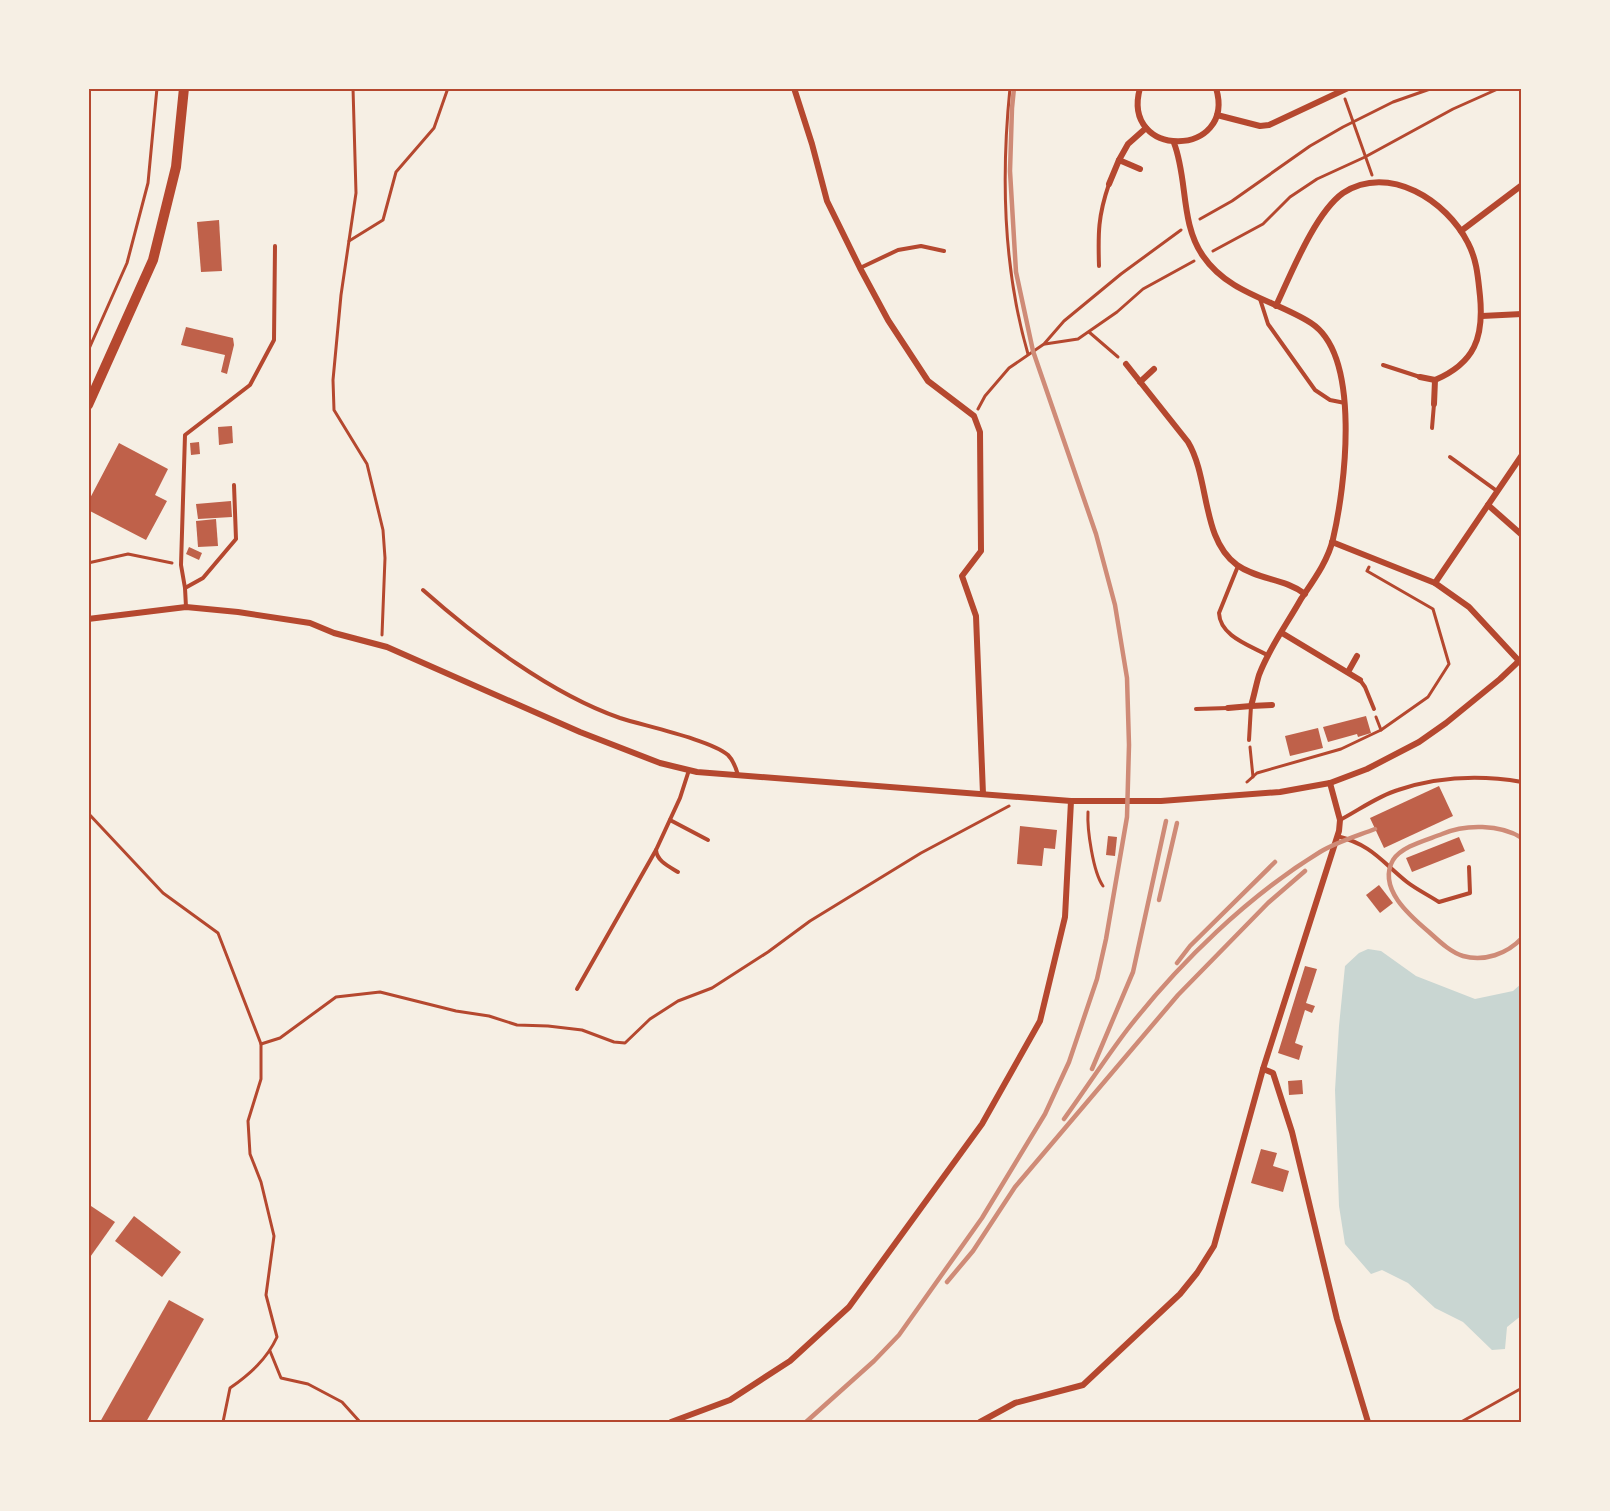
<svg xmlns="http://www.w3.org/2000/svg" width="1610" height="1511" font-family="Karla,sans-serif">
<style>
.water{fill:#c9d6d2}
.building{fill:#bf614a}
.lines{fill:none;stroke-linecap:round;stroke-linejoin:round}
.path{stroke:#b5482f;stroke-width:3}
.service{stroke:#b5482f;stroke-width:4}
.minor{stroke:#b5482f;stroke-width:6}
.secondary{stroke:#b5482f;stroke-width:10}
.rail{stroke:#cf8b77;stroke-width:4.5}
.neatline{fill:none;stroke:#b5482f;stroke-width:2}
</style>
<rect width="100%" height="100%" fill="#f6efe4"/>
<polygon class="water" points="1368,949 1381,951 1416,976 1475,999 1513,991 1521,984 1522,1315 1507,1327 1505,1349 1492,1350 1463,1322 1435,1308 1408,1283 1382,1270 1371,1274 1345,1244 1339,1206 1335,1090 1339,1026 1345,966 1359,953"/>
<g class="building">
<polygon points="219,220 222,271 201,272 197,222"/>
<polygon points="186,327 233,338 234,345 227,374 221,372 225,355 181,345"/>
<polygon points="232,426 233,443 219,445 218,427"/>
<polygon points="199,442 200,454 191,455 190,443"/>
<polygon points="119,443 168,469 155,495 167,501 146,540 88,510 88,502"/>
<polygon points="231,501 232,517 198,519 196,504"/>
<polygon points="216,519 218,546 198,547 196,521"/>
<polygon points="189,547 202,553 199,560 186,554"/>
<polygon points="1366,716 1371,733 1358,737 1357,734 1328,742 1323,727"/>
<polygon points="1318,728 1323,748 1290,756 1285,736"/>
<polygon points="1439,786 1453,816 1384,848 1370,818"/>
<polygon points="1020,826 1057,830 1055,849 1044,848 1042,866 1017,864"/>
<polygon points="1108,836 1117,837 1115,856 1106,855"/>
<polygon points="1459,837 1465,851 1412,872 1406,858"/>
<polygon points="1379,885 1393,903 1380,913 1366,895"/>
<polygon points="1305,966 1317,969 1306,1003 1315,1006 1312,1013 1305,1010 1295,1043 1303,1046 1299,1060 1278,1053"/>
<polygon points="1302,1080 1303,1094 1289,1095 1288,1081"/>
<polygon points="1261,1149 1277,1153 1273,1166 1289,1171 1283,1192 1251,1183"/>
<polygon points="88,1204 115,1222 88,1260"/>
<polygon points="134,1216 181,1252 162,1277 115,1241"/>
<polygon points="169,1300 204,1319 146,1422 100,1422"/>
</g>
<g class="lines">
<g class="path">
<polyline points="353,88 356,193 341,295 333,380 334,410 367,464 383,530 385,558 382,635"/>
<path d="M1010,88C1001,177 1003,268 1028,354"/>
<polyline points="1345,99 1372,175"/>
<polyline points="1200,219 1232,201 1310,146 1343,127 1393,102 1433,88"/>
<polyline points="349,241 383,220 396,172 434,128 448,88"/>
<polyline points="1213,251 1263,224 1290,197 1317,179 1365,157 1453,109 1500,88"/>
<polyline points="1089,332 1118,357"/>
<polyline points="1045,344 1078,339 1117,312 1143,289 1194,261"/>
<polyline points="88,351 127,263 148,183 157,88"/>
<polyline points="978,409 985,396 1009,368 1044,344 1064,321 1121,274 1181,230"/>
<polyline points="88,563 128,554 172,563"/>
<polyline points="1376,717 1381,730"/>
<polyline points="1250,747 1253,777"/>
<polyline points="1247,782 1257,773 1341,749 1381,730 1428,697 1449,664 1433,609 1367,571 1369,567"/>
<path d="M1088,812C1087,829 1093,872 1103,886"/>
<path d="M88,813L163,893L218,933L261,1044V1079L248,1121L250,1154L261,1182L274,1236L266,1295L277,1337C267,1359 250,1374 230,1388L223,1422"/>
<polyline points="261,1044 280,1038 336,997 380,992 456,1011 489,1016 517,1025 548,1026 582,1030 614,1042 625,1043 650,1019 678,1001 712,988 768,952 810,921 921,853 1009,806"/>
<polyline points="270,1351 281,1378 308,1384 342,1402 360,1422"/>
<polyline points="1461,1422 1522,1388"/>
</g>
<g class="service">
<path d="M1099,266C1098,233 1098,216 1109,184"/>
<polyline points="860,268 898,250 921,246 944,251"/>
<polyline points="1260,299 1268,324 1315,390 1330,400 1345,403"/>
<polyline points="1383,365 1420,377"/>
<polyline points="1432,428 1434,404"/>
<polyline points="1450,457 1497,491"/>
<path d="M1238,566L1219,613C1220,636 1249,645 1267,655"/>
<polyline points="185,588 203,578 236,539 234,485"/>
<path d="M423,590C477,638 551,694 620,718C645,726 711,740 728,755C733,760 736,768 738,775"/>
<polyline points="186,607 185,588 181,565 185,435 250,385 274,340 275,246"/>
<polyline points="1360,680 1365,687 1374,709"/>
<polyline points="1196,709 1228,708"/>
<polyline points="1249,740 1251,706"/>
<polyline points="670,820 708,840"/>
<path d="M1340,820C1359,810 1378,796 1398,790C1437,777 1481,775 1522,782"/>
<path d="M1337,836C1372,845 1381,861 1407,882C1416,889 1428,895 1439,902L1470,893L1469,867"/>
<path d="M678,872C668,866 657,861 656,850L680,798L689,770"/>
<polyline points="577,989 656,850"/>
</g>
<g class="minor">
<polyline points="794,88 812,144 827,201 860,268 888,320 928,381 974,416 980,432 981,551 962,576 976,616 983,794"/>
<path d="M1140,88C1120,160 1237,158 1216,88"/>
<polyline points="1217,115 1260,126 1269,125 1348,88"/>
<path d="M1174,143C1188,179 1180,223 1203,256C1229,294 1275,300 1311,323C1362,356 1345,488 1333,539C1328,561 1313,581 1301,599C1287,624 1269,648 1259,675C1256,685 1254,696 1251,706L1228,708"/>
<polyline points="1119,160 1128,144 1146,128"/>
<polyline points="1109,184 1119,160 1140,169"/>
<polyline points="1461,231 1522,185"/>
<path d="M1276,306C1291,274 1315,213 1343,193C1389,163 1447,201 1468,243C1477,260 1478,278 1480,296C1484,337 1475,363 1435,380"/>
<polyline points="1482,316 1522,314"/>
<path d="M1126,364L1188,442C1210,479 1201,539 1237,565C1258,580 1284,578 1305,594"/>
<polyline points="1420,377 1435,380 1434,404"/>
<polyline points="1140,382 1154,369"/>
<polyline points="1488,505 1522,535"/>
<polyline points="1332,542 1435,583 1469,607 1520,662"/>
<polyline points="1435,583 1522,455"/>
<polyline points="88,619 186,607 238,612 310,623 334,633 387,647 580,732 660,763 697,772 1071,801 1161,801 1280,792 1330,783 1367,769 1419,742 1446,723 1500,679 1519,661"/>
<polyline points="1282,633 1360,680"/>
<polyline points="1348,672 1357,656"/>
<polyline points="1251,706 1272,705"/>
<polyline points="1263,1069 1273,1073 1292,1132 1337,1319 1368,1422"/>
<polyline points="671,1422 730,1400 790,1361 849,1307 982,1124 1040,1021 1065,917 1071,801"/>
<polyline points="980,1422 1015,1403 1083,1385 1180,1294 1197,1273 1214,1246 1263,1069 1339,831 1340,820 1330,783"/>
</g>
<polyline class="secondary" points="88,405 153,260 176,167 184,88"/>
<g class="rail">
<path d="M1522,838C1500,824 1465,824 1442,834C1427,840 1402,846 1393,860C1377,888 1410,916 1429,932C1439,941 1450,952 1463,956C1484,962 1507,954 1522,938"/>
<polyline points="1159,900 1177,823"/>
<polyline points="1177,963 1190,946 1275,862"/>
<polyline points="1092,1069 1133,972 1166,821"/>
<path d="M1064,1119C1085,1090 1105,1059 1127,1030C1179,963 1248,896 1320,852C1337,842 1357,836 1375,829"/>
<polyline points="947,1282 973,1251 1015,1187 1178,995 1268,903 1305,871"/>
<polyline points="806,1422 874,1361 899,1335 982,1218 1045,1114 1069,1062 1097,979 1106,939 1127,817 1129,745 1127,678 1115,605 1096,534 1033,351 1016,272 1010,171 1012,108 1014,88"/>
</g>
</g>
<rect width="1610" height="1511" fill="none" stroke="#f6efe4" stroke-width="180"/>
<rect x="90" y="90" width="1430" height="1331" class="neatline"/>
</svg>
